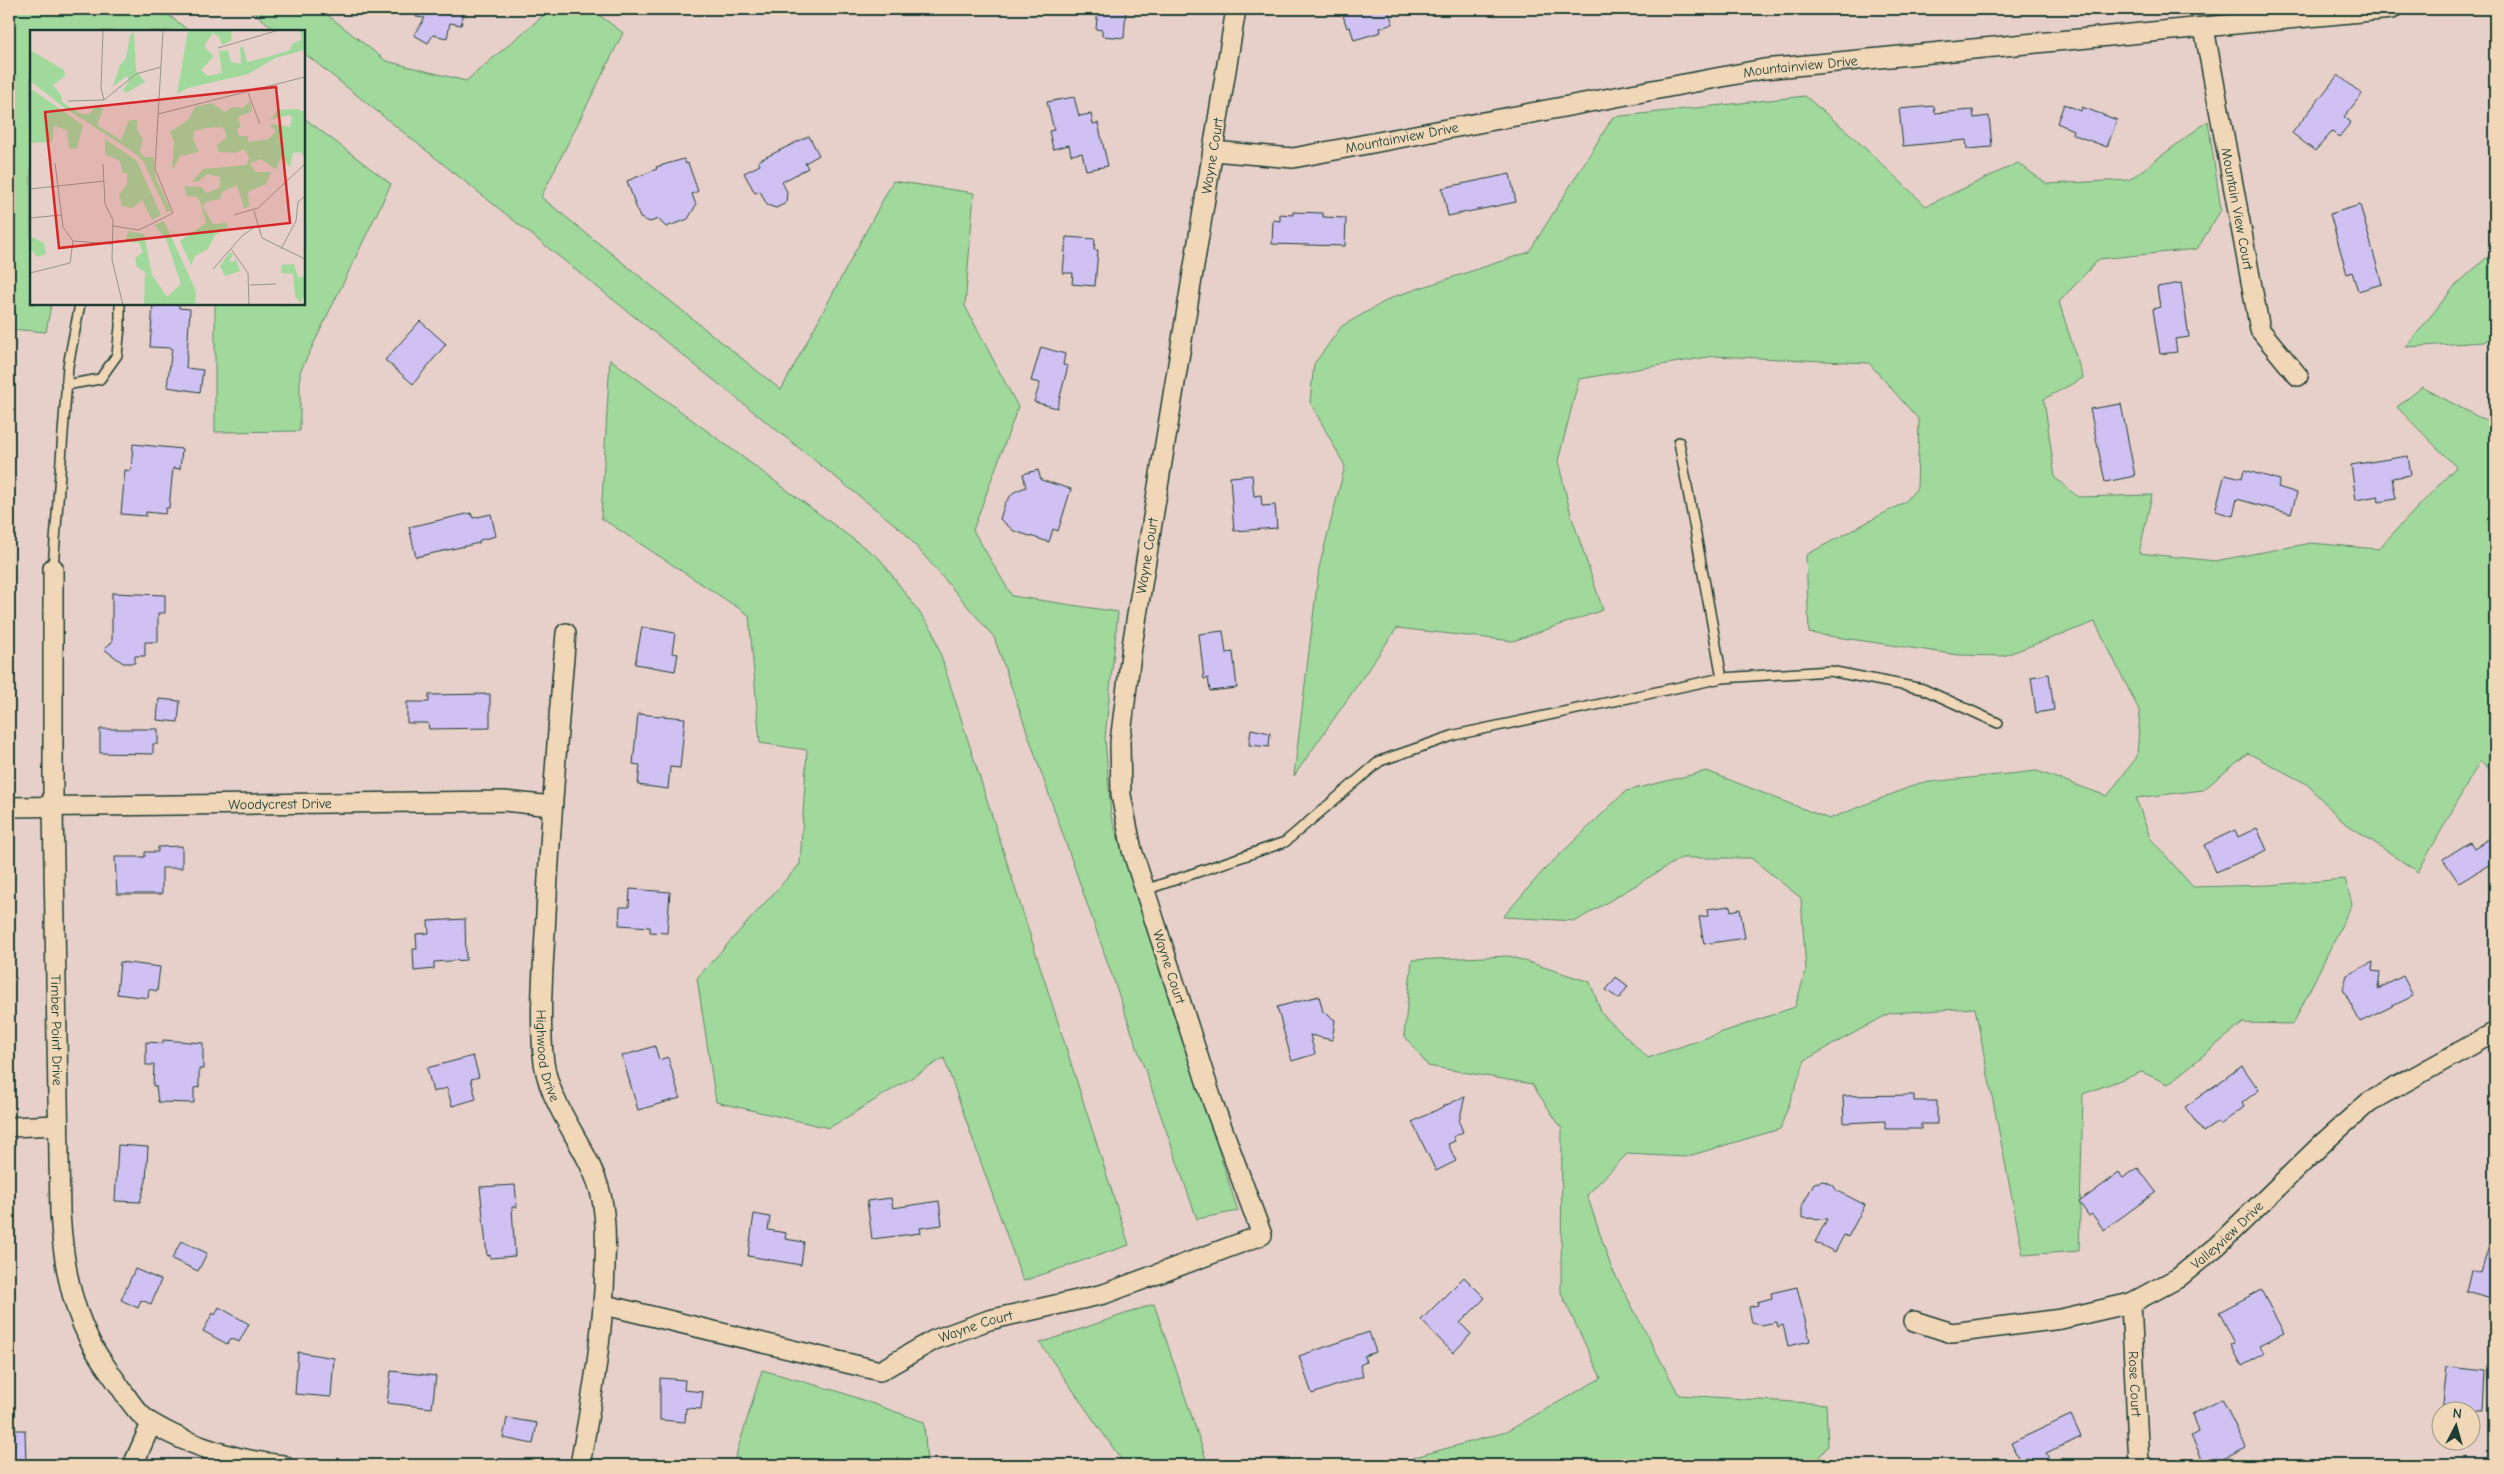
<svg xmlns="http://www.w3.org/2000/svg" width="2504" height="1474" font-family="'Comic Neue',sans-serif">
<style>
.green{fill:#a1d99d;stroke:#608b68}
.building{fill:#d0c1f3;stroke:#1f3d34}
.lines{fill:none;stroke-linecap:round;stroke-linejoin:round}
.lane-casing{stroke:#1f3d34;stroke-width:12}
.street-casing{stroke:#1f3d34;stroke-width:22}
.lane{stroke:#efd7b7;stroke-width:9}
.street{stroke:#efd7b7;stroke-width:19}
.labels{text-anchor:middle;dominant-baseline:central;stroke-width:5;stroke-linejoin:round;paint-order:stroke}
.street-label{font-size:14px;fill:#1f3d34;stroke:#efd7b7}
.inset-road{fill:none;stroke:#96958d;stroke-width:1}
.view{fill:#d62828;fill-opacity:0.15;stroke:#d62828;stroke-width:2.5}
.inset-edge{fill:none;stroke:#1f3d34;stroke-width:2.5}
</style>
<rect width="100%" height="100%" fill="#e6d0c9"/>
<filter id="ink" filterUnits="userSpaceOnUse"><feTurbulence type="fractalNoise" baseFrequency=".02" numOctaves="2"/><feDisplacementMap in="SourceGraphic" scale="10" xChannelSelector="R" yChannelSelector="G"/><feConvolveMatrix kernelMatrix="1 2 1 2 8 2 1 2 1" color-interpolation-filters="sRGB"/></filter>
<g filter="url(#ink)">
<g class="green">
<polygon points="9,9 161,9 189,31 31,31 31,304 51,304 46,332 9,329"/>
<polygon points="249,9 320,9 386,61 466,81 551,9 591,9 623,33 541,197 781,390 893,181 974,193 965,306 1018,407 973,530 1012,596 1118,612 1105,737 1111,816 1238,1211 1197,1219 994,637 903,531 304,53 304,31 277,31"/>
<polygon points="1805,96 1849,133 1926,206 2018,163 2047,184 2129,180 2208,121 2221,210 2197,249 2099,259 2059,302 2083,378 2044,399 2055,478 2078,497 2152,495 2139,553 2215,561 2311,543 2378,549 2456,467 2397,407 2422,387 2495,426 2495,773 2480,761 2418,872 2341,820 2307,784 2248,753 2203,790 2136,798 2150,838 2193,887 2270,885 2345,879 2352,904 2293,1024 2243,1023 2168,1084 2142,1072 2083,1094 2079,1251 2023,1255 1975,1008 1890,1013 1805,1060 1780,1129 1685,1157 1627,1154 1587,1195 1611,1267 1679,1395 1826,1404 1828,1446 1813,1465 1404,1465 1415,1457 1506,1432 1601,1378 1561,1293 1562,1129 1532,1084 1428,1066 1404,1035 1412,960 1509,956 1590,982 1602,1014 1648,1058 1795,1007 1806,971 1801,898 1751,858 1681,858 1576,921 1503,917 1543,871 1626,791 1707,771 1829,819 1920,783 2037,771 2107,796 2137,757 2140,712 2095,622 2003,656 1959,655 1809,633 1806,555 1905,502 1917,488 1919,420 1869,363 1714,356 1579,379 1558,461 1571,515 1603,610 1513,641 1397,628 1294,776 1319,568 1345,466 1310,402 1314,364 1342,326 1393,297 1529,252 1613,117"/>
<polygon points="304,118 391,184 300,372 300,431 215,432 215,304 304,304"/>
<polygon points="2495,250 2495,335 2484,342 2406,347 2454,287"/>
<polygon points="610,359 880,559 933,631 1129,1245 1023,1281 944,1058 829,1128 716,1102 697,978 800,864 807,750 760,743 749,615 601,518"/>
<polygon points="1154,1304 1208,1465 1125,1465 1040,1343"/>
<polygon points="762,1370 840,1392 924,1422 927,1465 733,1465"/>
</g>
<g class="building">
<polygon points="417,9 465,9 461,25 450,23 447,38 433,35 428,43 414,35 425,18 416,17"/>
<polygon points="1098,9 1126,9 1124,38 1102,36 1102,30 1096,29"/>
<polygon points="1341,9 1388,9 1393,24 1380,28 1381,32 1354,40 1350,27 1347,28"/>
<polygon points="2338,75 2362,94 2344,117 2351,122 2339,137 2332,132 2315,151 2292,133"/>
<polygon points="1074,97 1079,116 1091,114 1093,124 1098,123 1108,166 1086,170 1082,153 1071,155 1069,145 1053,149 1049,131 1054,130 1047,102"/>
<polygon points="2064,104 2081,111 2082,107 2117,120 2107,147 2072,134 2073,130 2057,123"/>
<polygon points="1934,106 1935,113 1973,110 1974,118 1989,116 1992,147 1967,149 1966,140 1903,146 1899,109"/>
<polygon points="809,136 819,155 805,163 808,168 782,182 787,192 786,203 776,208 767,205 760,191 755,193 744,173 760,165 758,161"/>
<polygon points="684,159 686,164 688,163 698,191 692,194 696,205 688,219 666,227 658,219 650,222 640,218 627,181 657,169 656,167"/>
<polygon points="1510,174 1516,202 1448,216 1442,188"/>
<polygon points="2360,205 2382,284 2358,291 2352,272 2347,274 2330,214"/>
<polygon points="1293,212 1323,213 1323,217 1346,218 1345,246 1272,244 1273,220 1280,221 1280,214 1293,215"/>
<polygon points="1066,237 1095,239 1094,250 1098,250 1095,286 1072,284 1073,273 1063,273"/>
<polygon points="2181,283 2189,337 2175,339 2177,352 2160,354 2153,309 2160,307 2157,287"/>
<polygon points="153,304 179,304 179,308 190,309 186,368 203,370 200,392 167,387 172,348 150,347"/>
<polygon points="420,321 446,344 413,384 385,360"/>
<polygon points="1041,347 1065,354 1063,365 1068,366 1057,408 1034,402 1040,383 1031,381"/>
<polygon points="2121,404 2135,476 2105,482 2090,409"/>
<polygon points="133,444 182,449 180,469 173,468 169,508 166,508 165,514 146,512 146,516 121,514 125,470 131,471"/>
<polygon points="2408,456 2411,475 2392,478 2396,499 2379,502 2378,496 2356,500 2351,465"/>
<polygon points="1038,470 1041,480 1071,489 1058,531 1053,529 1049,542 1014,531 1000,519 1005,503 1014,492 1026,487 1023,474"/>
<polygon points="2244,470 2280,480 2278,487 2297,493 2291,514 2237,499 2233,516 2215,511 2225,474 2242,478"/>
<polygon points="1252,475 1254,496 1261,495 1262,506 1275,505 1277,528 1234,531 1230,477"/>
<polygon points="471,513 473,518 491,514 496,536 480,540 479,543 416,557 409,527"/>
<polygon points="112,593 165,595 165,613 158,613 158,642 145,642 145,656 135,656 135,663 123,663 104,649 112,642"/>
<polygon points="642,627 675,633 672,653 678,654 675,671 635,664"/>
<polygon points="1223,631 1226,653 1233,652 1237,688 1210,691 1208,678 1204,679 1199,634"/>
<polygon points="2049,674 2054,710 2036,713 2031,677"/>
<polygon points="490,694 490,728 429,729 428,723 407,723 407,702 429,702 429,695"/>
<polygon points="159,699 180,701 178,722 157,720"/>
<polygon points="638,714 685,718 680,768 670,767 668,789 638,785 640,765 633,764"/>
<polygon points="100,729 158,729 158,744 153,744 153,754 100,753"/>
<polygon points="1251,729 1270,733 1269,747 1249,745"/>
<polygon points="2257,828 2267,850 2216,872 2204,845 2235,830 2238,837"/>
<polygon points="2495,835 2495,861 2459,883 2443,859 2470,842 2474,848"/>
<polygon points="182,846 182,868 162,868 162,894 117,894 115,857 145,857 145,852 158,852 158,847"/>
<polygon points="630,889 670,892 667,933 650,932 650,927 619,925 620,907 629,907"/>
<polygon points="1730,906 1731,911 1740,909 1745,938 1704,944 1699,917 1708,916 1707,909"/>
<polygon points="465,919 466,960 434,962 434,969 414,971 413,949 417,949 416,934 429,933 428,921"/>
<polygon points="120,962 160,967 157,991 149,989 148,998 117,994"/>
<polygon points="2373,962 2372,971 2380,972 2378,989 2403,976 2413,996 2360,1022 2343,989 2347,975"/>
<polygon points="1616,977 1628,986 1619,999 1606,990"/>
<polygon points="1319,996 1323,1012 1335,1020 1332,1040 1310,1035 1315,1054 1292,1061 1277,1007"/>
<polygon points="163,1040 203,1043 203,1069 199,1069 199,1087 194,1088 194,1103 158,1102 156,1086 153,1086 154,1065 146,1065 146,1042 163,1043"/>
<polygon points="655,1046 659,1060 668,1057 680,1098 638,1110 622,1056"/>
<polygon points="473,1056 479,1077 471,1079 476,1099 452,1106 447,1088 433,1092 427,1068"/>
<polygon points="2242,1066 2259,1090 2242,1103 2244,1107 2220,1125 2218,1122 2203,1132 2185,1107"/>
<polygon points="1914,1095 1914,1101 1937,1101 1937,1124 1921,1124 1921,1129 1885,1129 1885,1121 1844,1123 1843,1096"/>
<polygon points="1465,1096 1459,1122 1463,1132 1453,1137 1455,1141 1448,1144 1456,1161 1436,1171 1412,1122"/>
<polygon points="118,1145 148,1147 146,1181 140,1202 115,1201"/>
<polygon points="2138,1168 2156,1192 2104,1230 2092,1214 2089,1216 2079,1202 2119,1173 2123,1178"/>
<polygon points="1824,1181 1835,1187 1834,1189 1865,1205 1848,1237 1844,1235 1835,1252 1815,1242 1827,1219 1802,1218 1802,1206 1814,1183"/>
<polygon points="515,1185 517,1207 512,1207 515,1256 490,1258 490,1255 487,1256 480,1187"/>
<polygon points="891,1198 893,1208 939,1201 942,1225 920,1228 921,1233 872,1239 867,1201"/>
<polygon points="754,1214 770,1217 768,1230 786,1233 785,1239 804,1242 801,1265 748,1256"/>
<polygon points="2491,1239 2495,1240 2495,1299 2466,1291 2471,1270 2481,1273"/>
<polygon points="181,1241 207,1253 198,1271 172,1259"/>
<polygon points="135,1269 161,1280 151,1304 141,1300 138,1308 121,1300"/>
<polygon points="1464,1277 1485,1298 1460,1323 1471,1334 1453,1353 1421,1320"/>
<polygon points="1797,1287 1810,1341 1788,1346 1783,1325 1778,1327 1777,1322 1761,1325 1752,1323 1749,1307 1758,1305 1757,1302 1772,1298 1771,1293"/>
<polygon points="2261,1290 2284,1333 2260,1345 2264,1354 2242,1366 2231,1345 2235,1343 2219,1312"/>
<polygon points="219,1307 249,1324 239,1342 231,1338 227,1344 203,1331 213,1313 215,1315"/>
<polygon points="1369,1332 1376,1352 1364,1356 1366,1362 1360,1365 1363,1376 1312,1394 1299,1356"/>
<polygon points="298,1352 334,1358 331,1397 295,1394"/>
<polygon points="2447,1367 2486,1371 2484,1412 2442,1412"/>
<polygon points="391,1371 436,1376 432,1408 387,1403"/>
<polygon points="660,1378 685,1380 684,1390 703,1392 701,1409 686,1408 685,1422 660,1420"/>
<polygon points="2222,1399 2246,1447 2210,1465 2205,1465 2191,1436 2198,1432 2192,1414"/>
<polygon points="2071,1415 2081,1437 2046,1453 2052,1465 2032,1465 2028,1458 2020,1462 2011,1443"/>
<polygon points="507,1418 537,1423 533,1444 503,1438"/>
<polygon points="9,1430 25,1430 26,1464 9,1464"/>
</g>
<g class="lines">
<g class="lane-casing">
<g id="lane">
<polyline points="66,385 100,379 117,355 120,327 120,304"/>
<polyline points="1679,442 1722,678"/>
<polyline points="53,568 68,366 80,304"/>
<polyline points="1145,890 1285,842 1380,761 1455,735 1722,678 1830,671 1923,689 1998,723"/>
</g>
</g>
<g class="street-casing">
<g id="street">
<path id="s1" d="M2204,28L2260,330L2298,376"/>
<path id="s2" d="M1213,151L1293,158L1764,69L2392,9"/>
<path id="s3" d="M53,568V807L60,1213C63,1257 69,1299 89,1339C96,1355 108,1369 118,1384C127,1397 138,1416 153,1424C191,1447 240,1461 283,1465"/>
<path id="s4" d="M566,633C558,726 551,820 546,913C544,960 539,1007 543,1054C546,1105 589,1146 601,1195C606,1216 606,1241 605,1263C604,1331 592,1398 580,1465"/>
<path id="s5" d="M9,807L504,801L552,806"/>
<polyline points="9,1127 58,1125"/>
<path id="s6" d="M2131,1303L2139,1465"/>
<path id="s7" d="M605,1305L880,1371L934,1340L989,1320L1104,1294L1262,1235L1213,1103L1132,850L1121,795L1120,742L1132,646L1236,9"/>
<path id="s8" d="M1914,1321L1952,1333L2061,1319L2131,1303L2178,1278L2218,1245L2325,1141L2369,1102L2495,1032"/>
<polyline points="133,1465 151,1424"/>
</g>
</g>
<use href="#lane" class="lane"/>
<use href="#street" class="street"/>
</g>
</g>
<g class="labels">
<g class="street-label">
<text stroke="none"><textPath href="#s2" startOffset="596">Mountainview Drive</textPath></text>
<text stroke="none"><textPath href="#s2" startOffset="191">Mountainview Drive</textPath></text>
<text stroke="none"><textPath href="#s7" startOffset="1799">Wayne Court</textPath></text>
<text stroke="none"><textPath href="#s1" startOffset="184">Mountain View Court</textPath></text>
<text stroke="none"><textPath href="#s7" startOffset="1394">Wayne Court</textPath></text>
<text stroke="none"><textPath href="#s5" startOffset="271">Woodycrest Drive</textPath></text>
<text transform="translate(1169 967) rotate(72)">Wayne Court</text>
<text stroke="none"><textPath href="#s3" startOffset="462">Timber Point Drive</textPath></text>
<text stroke="none"><textPath href="#s4" startOffset="424">Highwood Drive</textPath></text>
<text stroke="none"><textPath href="#s8" startOffset="340">Valleyview Drive</textPath></text>
<text stroke="none"><textPath href="#s7" startOffset="389">Wayne Court</textPath></text>
<text stroke="none"><textPath href="#s6" startOffset="81">Rose Court</textPath></text>
</g>
</g>
<g transform="translate(30 30)">
<rect width="275" height="275" fill="#e6d0c9"/>
<path d="M158,0H202L201,11L192,15L189,7L183,3L176,13L175,18L184,26L171,40L178,46L192,43L189,21L198,20L201,32L211,34L210,18L213,16L217,32L241,26L260,20L262,14L271,10L270,0H275V20L245,28L218,44L158,58L147,64ZM104,2L106,41L115,52L96,63L93,60L99,51L97,46L83,56L90,35L96,28L100,5ZM0,20L34,40L35,46L23,55L31,65L32,72L51,84H59L67,75L73,79L67,95L91,110L99,90H107V100L113,109L110,121L114,127H124L125,146L141,181L137,182L113,131L103,122L32,76L0,51ZM0,58L53,95L47,118L39,119L37,100L24,96L22,112L0,113ZM220,71L222,79L220,83L211,85L208,89L211,96L207,99L209,106H218V112L239,109L246,101L240,96L242,94L260,97L262,87L259,85L240,90L248,80L267,79L275,82V127L270,122L263,123L260,137L251,128L246,139L230,129L220,134L226,142H241L236,154L218,162L219,177L214,178L207,155L192,162L190,169L176,172L173,177L183,194L197,193L198,197L185,205L178,219L165,226L161,235L150,211L176,193L170,171L167,167L157,166L154,156L171,157L177,163L190,157V147L178,144L169,151L162,152L173,139L217,135L219,127L214,119L206,123L188,122L187,115L196,108V102L191,97L176,98L164,101L163,109L169,122L150,126L142,141L144,112L140,102L158,90L165,77L182,73L195,82L203,77L213,78ZM75,109L107,131L131,185L122,190L112,170L102,178L92,176L89,165L97,154V143H92L90,131L75,124ZM134,191L166,261L165,275H114L115,242L107,237L105,228L113,222L109,213L96,211L98,201L114,204L122,245L137,267L151,254L136,209L124,195ZM0,206L14,213L16,224L7,227L0,218ZM200,222L203,225L199,231L204,232L205,227L210,241L195,246L190,236ZM264,234L268,247H275V264L270,273L265,266L263,244L251,243L252,235Z" fill="#a1d99d"/>
<path class="inset-road" d="M73,0L71,58L74,70M188,18L249,0M218,63L230,94M38,71L74,70L106,44L131,37M128,84L275,47M25,133L33,197L43,211M73,134L75,174L83,190L82,230L93,275M0,159L74,151M224,181L232,208L275,229M204,185L228,178L275,134M0,188L31,185M83,196L109,200L143,183L125,139L133,0M43,211L82,214M201,219L218,243L219,275M251,219L266,191L268,172L275,166M183,239L212,206L226,196M0,243L40,233L43,211M220,255L246,254"/>
<path class="view" d="M246,57L260,193L29,218L15,82Z"/>
<rect width="275" height="275" class="inset-edge"/>
</g>
<rect width="2504" height="1474" fill="none" stroke="#efd7b7" stroke-width="30"/>
<rect x="15" y="15" width="2474" height="1444" fill="none" stroke="#1f3d34" stroke-width="2" filter="url(#ink)"/>
<g transform="translate(2456 1426) rotate(6)"><circle r="24" fill="#efd7b7" stroke="#9c9983"/>
<path d="M0-4L9 19L0 12L-9 19Z" fill="#1f3d34"/>
<text y="-8" font-size="14" font-weight="bold" text-anchor="middle" fill="#1f3d34">N</text>
</g>
</svg>
